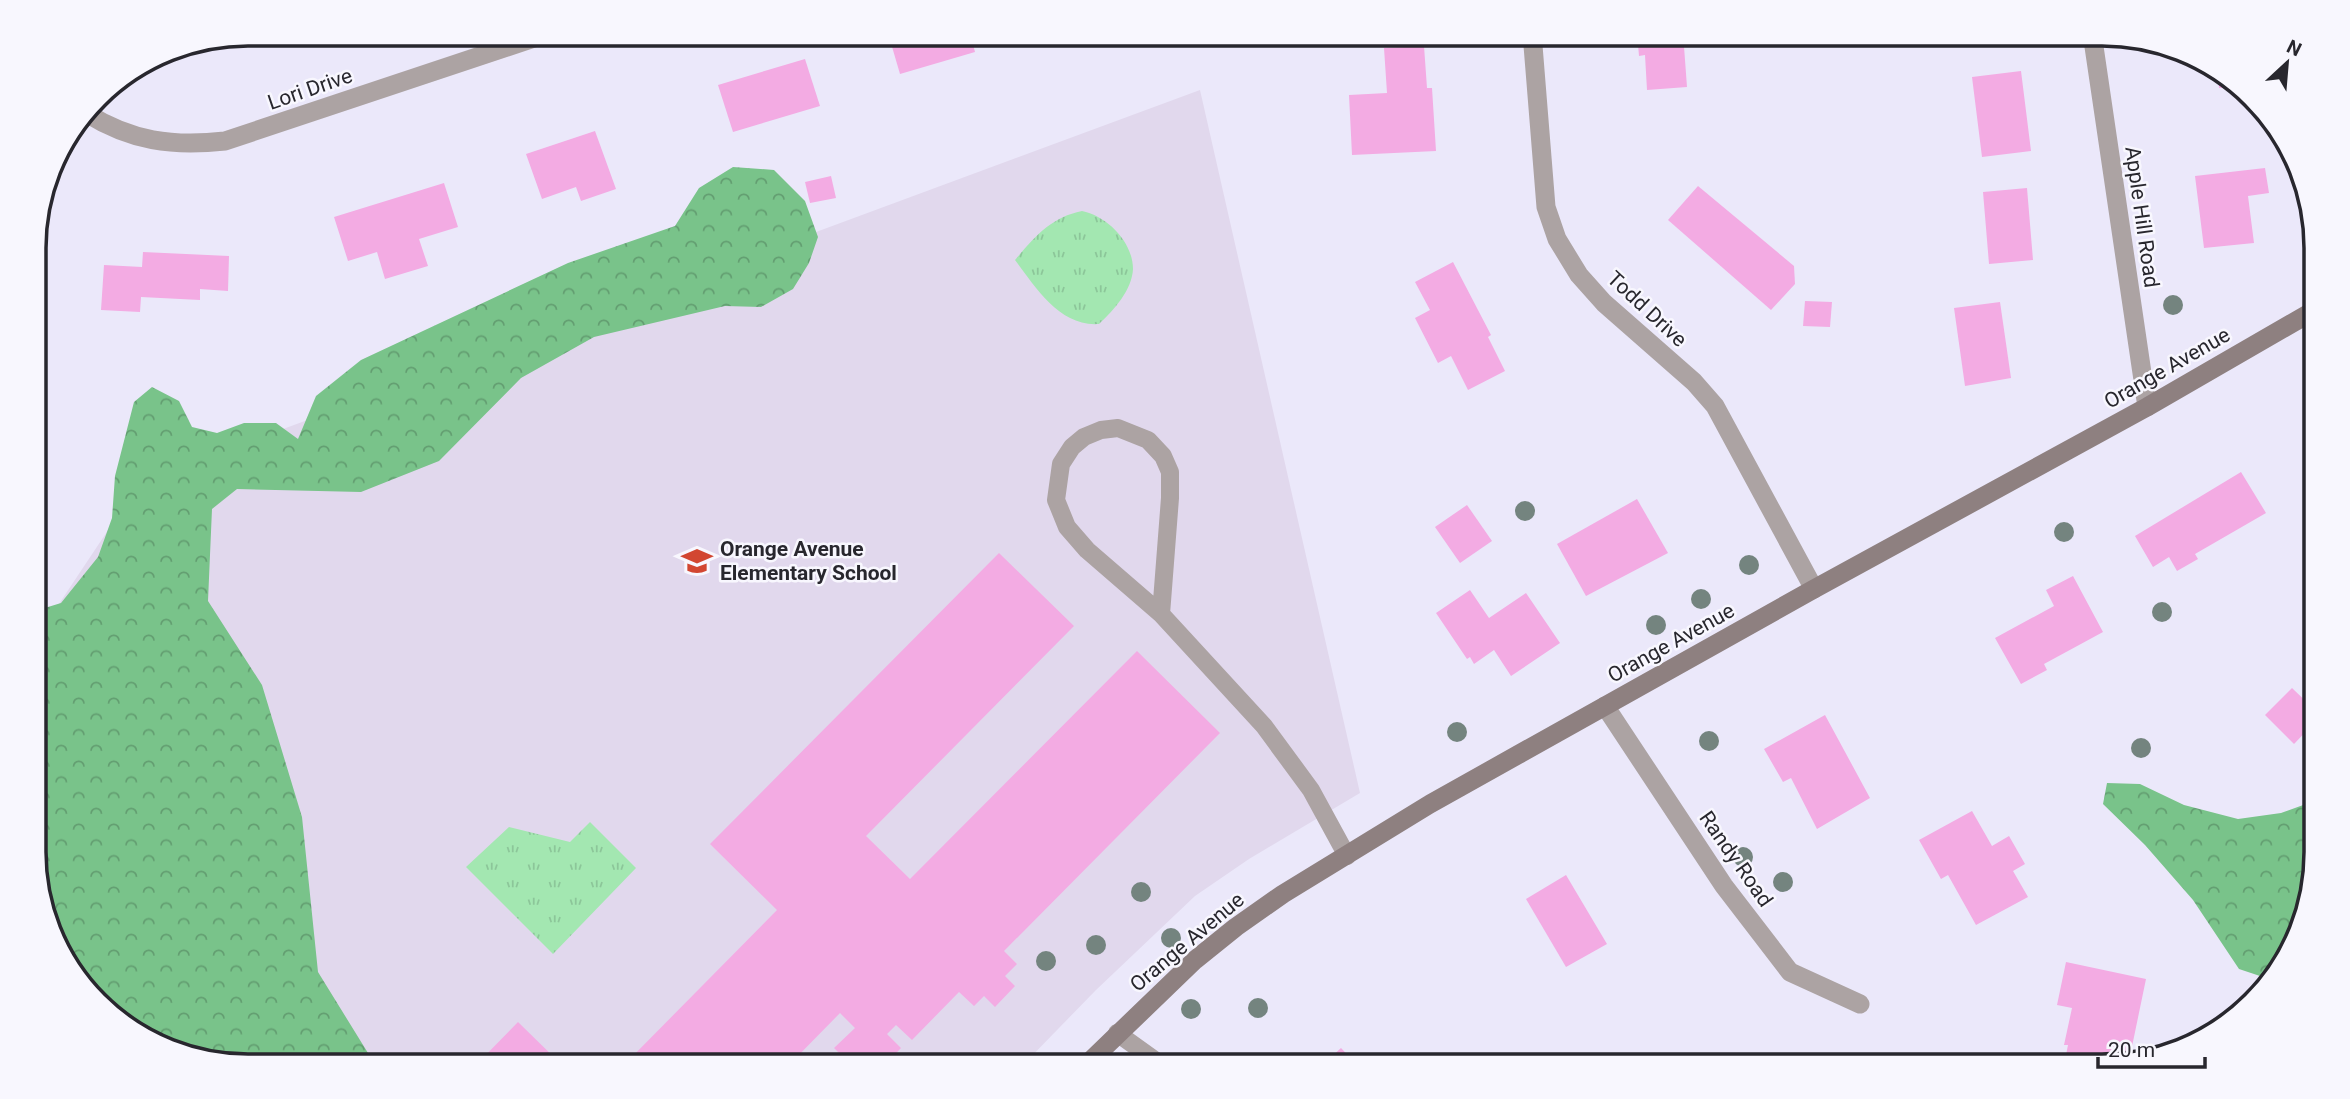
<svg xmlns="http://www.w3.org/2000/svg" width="2350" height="1099" font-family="Roboto,sans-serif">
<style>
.education{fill:#e1d8ed}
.forest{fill:url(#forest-crowns)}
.park{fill:url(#park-tufts)}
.building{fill:#f3abe3}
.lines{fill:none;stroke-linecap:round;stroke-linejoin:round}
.service{stroke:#aca3a3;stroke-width:18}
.minor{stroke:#aca3a3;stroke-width:19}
.secondary{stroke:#8e8080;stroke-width:19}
.tree{fill:#74847f}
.labels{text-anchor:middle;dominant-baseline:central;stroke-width:5;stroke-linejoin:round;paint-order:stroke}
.street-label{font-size:21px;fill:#28272e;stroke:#f8f7fe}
.poi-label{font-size:21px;font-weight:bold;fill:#28272e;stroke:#f8f7fe;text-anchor:start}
.rim{fill:none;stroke:#28272e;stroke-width:3.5}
</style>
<defs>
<pattern id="forest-crowns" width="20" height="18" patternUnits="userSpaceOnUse" patternTransform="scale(1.75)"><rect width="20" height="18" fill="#79c38a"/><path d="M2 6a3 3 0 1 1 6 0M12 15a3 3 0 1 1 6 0" fill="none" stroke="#639e71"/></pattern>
<pattern id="park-tufts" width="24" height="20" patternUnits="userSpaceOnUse" patternTransform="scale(1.75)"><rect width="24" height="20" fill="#a3e7b1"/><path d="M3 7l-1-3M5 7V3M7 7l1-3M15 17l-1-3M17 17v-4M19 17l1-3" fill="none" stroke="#8cc699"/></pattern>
</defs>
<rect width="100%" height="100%" fill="#ebe8fa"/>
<polygon class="education" points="1200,90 1360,793 1249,859 1195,896 1096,990 1022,1066 247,1066 165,1049 77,982 35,880 35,640 140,482"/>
<g class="forest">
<polygon points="733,167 774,170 805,201 818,237 809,263 793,289 761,307 725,306 594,337 521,378 439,461 361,492 237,489 212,509 208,601 262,685 302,817 318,972 376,1066 247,1066 165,1049 77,982 35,880 35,611 61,603 98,557 112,518 115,476 134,402 152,387 179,401 192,427 217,433 244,423 276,423 298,439 316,396 361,360 568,263 675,226 699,188"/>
<polygon points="2107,783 2140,784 2184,805 2238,819 2281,813 2317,800 2317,852 2300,934 2272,980 2239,969 2193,900 2145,845 2103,804"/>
</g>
<g class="park">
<path d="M1082,211C1107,216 1133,242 1133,269C1132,290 1114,310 1099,324C1060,327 1036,288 1015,260C1035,236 1052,217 1082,211Z"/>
<polygon points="590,822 636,868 553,954 466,867 509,827 570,842"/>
</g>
<g class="building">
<polygon points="888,33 970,33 975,52 900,74"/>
<polygon points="1637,33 1683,33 1687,87 1647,90 1645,55 1639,56"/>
<polygon points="1967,33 2011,33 2011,37 1969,44"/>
<polygon points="1424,46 1427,88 1432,88 1436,151 1352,155 1349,95 1387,93 1384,48"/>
<polygon points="805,59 820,106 733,132 718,85"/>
<polygon points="2021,71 2031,151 1982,157 1972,77"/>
<polygon points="2218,75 2233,87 2219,88"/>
<polygon points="595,131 616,189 581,201 576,187 542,199 526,154"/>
<polygon points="2265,168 2269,193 2248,196 2254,243 2204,248 2195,176"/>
<polygon points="831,176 836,198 810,203 805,182"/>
<polygon points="444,183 458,227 419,239 428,266 385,279 377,252 348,261 334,217"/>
<polygon points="1698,186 1794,266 1795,284 1771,310 1668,220"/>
<polygon points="2027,188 2033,260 1989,264 1983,192"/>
<polygon points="143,252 229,256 228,291 200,289 200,300 141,297 140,312 101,310 104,265 142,267"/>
<polygon points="1453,262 1491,335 1488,337 1505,371 1468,390 1451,356 1438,363 1415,318 1430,310 1415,282"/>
<polygon points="1805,301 1832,302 1830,327 1803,326"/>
<polygon points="2000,302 2011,378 1965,386 1954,308"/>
<polygon points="2241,472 2266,513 2195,554 2198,559 2177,571 2169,557 2153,567 2135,536"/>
<polygon points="1637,499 1668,553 1586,596 1557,544"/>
<polygon points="1467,505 1492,541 1460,563 1435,527"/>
<polygon points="999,553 1074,626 866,836 910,879 1137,651 1220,733 1004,951 1017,964 1005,976 1015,986 995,1007 984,996 974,1006 959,992 912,1040 896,1025 887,1034 901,1048 884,1066 852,1066 834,1048 855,1028 840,1013 788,1066 623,1066 777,910 710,844"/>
<polygon points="2073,576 2103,632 2044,664 2047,670 2021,684 1995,638 2054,606 2046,590"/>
<polygon points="1470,590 1489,618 1526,593 1560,643 1511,676 1494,650 1474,664 1470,657 1467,659 1436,613"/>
<polygon points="2292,688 2316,711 2316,721 2294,744 2265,715"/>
<polygon points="1825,715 1870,798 1817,829 1791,778 1783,782 1764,749"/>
<polygon points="1972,811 1992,846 2009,836 2025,864 2013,871 2028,897 1976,925 1948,875 1941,879 1919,840"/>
<polygon points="1566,875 1607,944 1566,967 1526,899"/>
<polygon points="2066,962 2146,979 2129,1061 2116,1065 2089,1065 2065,1060 2068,1045 2064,1045 2072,1008 2057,1005"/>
<polygon points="518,1022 561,1064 571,1054 582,1066 475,1066"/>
<polygon points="1341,1048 1357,1065 1311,1066 1321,1056 1326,1062"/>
</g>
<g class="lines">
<g class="service">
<polyline points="1161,614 1170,498 1170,472 1163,456 1148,440 1118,428 1101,430 1084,437 1072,447 1061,464 1056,500 1067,527 1087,550 1161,614 1264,726 1311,790 1347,856"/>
<polyline points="1117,1033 1163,1066"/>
</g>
<g class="minor">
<polyline points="1532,33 1546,207 1557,239 1579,275 1604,303 1694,382 1715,406 1814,589"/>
<polyline points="2092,33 2147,407"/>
<path d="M86,113C131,141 172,147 225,141L549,33"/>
<polyline points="1605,706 1724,886 1790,972 1860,1004"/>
</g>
<polyline class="secondary" points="1085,1066 1195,960 1236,927 1283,894 1430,804 1814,589 2147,407 2315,310"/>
</g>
<g class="tree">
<circle cx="2173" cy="305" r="10"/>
<circle cx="1525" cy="511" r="10"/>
<circle cx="2064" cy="532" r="10"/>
<circle cx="1749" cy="565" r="10"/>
<circle cx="1701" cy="599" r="10"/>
<circle cx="2162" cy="612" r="10"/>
<circle cx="1656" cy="625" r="10"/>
<circle cx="1457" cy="732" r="10"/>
<circle cx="1709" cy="741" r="10"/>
<circle cx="2141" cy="748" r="10"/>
<circle cx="1743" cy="857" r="10"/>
<circle cx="1783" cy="882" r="10"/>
<circle cx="1141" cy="892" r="10"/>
<circle cx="1171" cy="938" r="10"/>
<circle cx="1096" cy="945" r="10"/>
<circle cx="1046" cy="961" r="10"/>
<circle cx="1258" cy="1008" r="10"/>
<circle cx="1191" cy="1009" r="10"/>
</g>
<defs>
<g id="school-bare" transform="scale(2.415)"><path d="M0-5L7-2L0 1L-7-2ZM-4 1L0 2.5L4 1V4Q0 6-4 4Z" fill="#d24631" stroke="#f8f7fe" stroke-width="2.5" paint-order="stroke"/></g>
</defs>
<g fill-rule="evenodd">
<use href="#school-bare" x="697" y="561"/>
</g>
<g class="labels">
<g class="street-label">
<text transform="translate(310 89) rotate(-19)">Lori Drive</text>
<text transform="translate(2142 217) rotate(82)">Apple Hill Road</text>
<text transform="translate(1647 309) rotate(43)">Todd Drive</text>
<text transform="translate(2167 368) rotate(-30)">Orange Avenue</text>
<text transform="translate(1671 643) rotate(-29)">Orange Avenue</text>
<text transform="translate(1736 859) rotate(55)">Randy Road</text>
<text transform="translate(1187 942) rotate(-40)">Orange Avenue</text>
</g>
<g class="poi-label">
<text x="720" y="549">Orange Avenue<tspan x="720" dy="24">Elementary School</tspan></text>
</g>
</g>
<path d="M0 0H2350V1099H0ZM248 46H2102A202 202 0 0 1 2304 248V852A202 202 0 0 1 2102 1054H248A202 202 0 0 1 46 852V248A202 202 0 0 1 248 46Z" fill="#f8f7fe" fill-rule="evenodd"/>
<path class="rim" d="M248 46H2102A202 202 0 0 1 2304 248V852A202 202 0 0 1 2102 1054H248A202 202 0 0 1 46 852V248A202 202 0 0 1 248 46Z"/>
<g transform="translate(2287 63) rotate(26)" stroke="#f8f7fe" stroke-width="5" paint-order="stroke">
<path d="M0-5L12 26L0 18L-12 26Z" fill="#28272e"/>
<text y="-10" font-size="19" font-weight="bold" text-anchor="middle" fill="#28272e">N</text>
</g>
<path d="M2098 1057v10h107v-10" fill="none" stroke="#28272e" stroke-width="3.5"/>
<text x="2108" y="1057" font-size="21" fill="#28272e" stroke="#f8f7fe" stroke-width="5" paint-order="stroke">20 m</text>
</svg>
